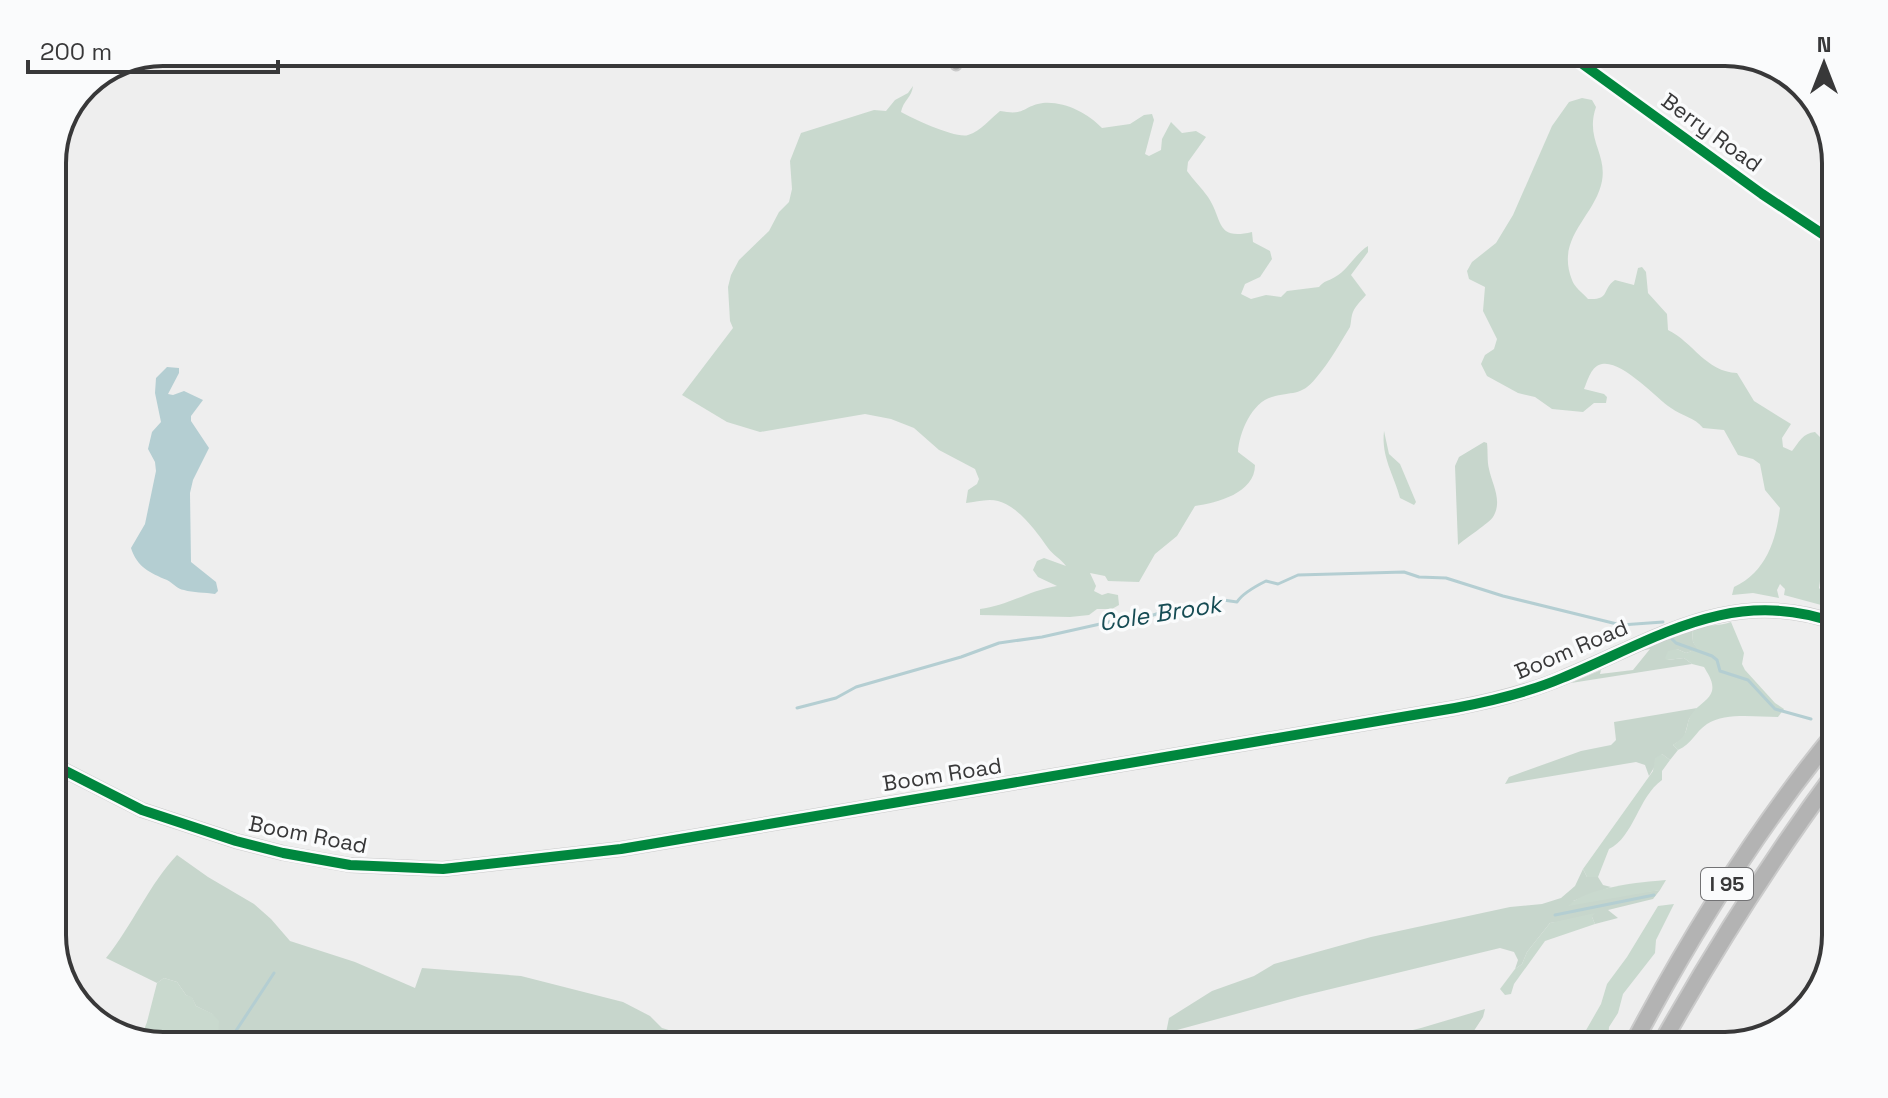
<svg xmlns="http://www.w3.org/2000/svg" width="1888" height="1098" font-family="'Space Grotesk',sans-serif">
<style>
.green{fill:#c7d6cc}
.forest{fill:#c9d9ce}
.water{fill:#b4ced2}
.lines{fill:none;stroke-linecap:round;stroke-linejoin:round}
.stream{stroke:#b4ced2;stroke-width:3}
.street-casing{stroke:#cacaca;stroke-width:13}
.secondary-casing{stroke:#cacaca;stroke-width:16}
.highway-casing{stroke:#cacaca;stroke-width:20}
.street{stroke:#acacac;stroke-width:9}
.secondary{stroke:#ababab;stroke-width:12}
.highway{stroke:#b3b3b3;stroke-width:16}
.cycleway-casing{stroke:#fafbfc;stroke-width:15}
.cycleway{stroke:#00873e;stroke-width:10}
.labels{text-anchor:middle;dominant-baseline:central;stroke-width:7;stroke-linejoin:round;paint-order:stroke}
.shield{fill:#fafbfc;stroke:#727274;stroke-width:2}
.shield-label{font-size:20px;font-weight:bold;fill:#383839}
.street-label{font-size:22px;fill:#383839;stroke:#fafbfc}
.water-label{font-size:24px;font-style:italic;fill:#164c54;stroke:#fafbfc}
.rim{fill:none;stroke:#383839;stroke-width:4}
</style>
<rect width="100%" height="100%" fill="#eee"/>
<g class="green">
<path d="M1484,442L1487,443C1488,451 1487,461 1489,469C1492,484 1503,501 1493,517C1490,522 1465,539 1458,545L1455,466L1459,457Z"/>
<polygon points="1692,629 1693,642 1698,649 1686,653 1677,649 1667,660 1684,658 1692,664 1571,683 1601,670 1600,674 1633,670 1650,649 1635,652"/>
<polygon points="1697,708 1689,719 1684,738 1673,745 1678,750 1670,760 1662,754 1649,776 1645,765 1636,762 1505,784 1509,777 1581,751 1611,745 1616,740 1614,722"/>
<path d="M177,855L208,877L254,904L271,919L290,941L355,962L415,988L422,968L521,976L623,1002L650,1016L662,1028L699,1039L767,1046H231L228,1042L220,1045L212,1014L196,1006L192,998L186,995L177,982L164,978L157,983L106,958C132,926 150,883 177,855Z"/>
<polygon points="1583,869 1587,877 1598,877 1603,885 1611,887 1573,901 1660,890 1653,899 1608,910 1618,918 1595,924 1592,917 1550,923 1527,952 1522,964 1515,969 1518,960 1514,952 1500,948 1302,996 1166,1033 1169,1018 1212,991 1254,976 1274,964 1371,937 1510,907 1542,904 1561,898 1575,886"/>
<polygon points="1485,1009 1483,1017 1464,1046 1347,1046 1421,1028"/>
</g>
<g class="forest">
<path d="M913,86C912,97 903,101 901,112C913,119 957,139 968,135C981,131 990,119 1000,111C1027,116 1022,106 1043,103C1064,101 1088,113 1102,128L1130,124L1144,115L1152,114L1154,120L1145,154L1149,156L1161,150L1162,139L1171,122L1182,133L1196,131L1206,137L1188,162L1187,171C1193,180 1202,188 1208,197C1223,219 1215,241 1252,232L1253,242L1270,251L1272,259L1260,277L1245,284L1241,294L1251,299L1266,295L1281,297L1287,291L1319,287C1325,280 1327,282 1335,277C1347,271 1355,254 1368,246V252L1351,275L1366,295C1361,301 1354,307 1352,315C1351,319 1351,323 1350,327C1340,343 1330,362 1316,378C1301,397 1291,391 1272,397C1252,402 1239,433 1238,452L1255,465C1255,493 1217,503 1195,506L1177,536L1155,554L1139,582L1108,581L1105,576L1090,573L1096,586L1094,591L1102,595L1108,593L1118,595L1119,605L1112,609H1097L1089,615L1070,617L980,615V609C1007,606 1030,590 1057,586L1038,577L1033,570L1037,561L1044,558L1066,566C1061,559 1053,555 1048,548C1036,531 1019,507 998,501C988,498 976,502 966,503L968,490L977,484L979,479L975,469L939,450L914,428L891,419L865,414L760,432L727,422L682,395L733,328L730,321L728,287L731,275L739,260L769,231L779,212L789,202L792,189L790,161L801,133L874,110L886,111L895,100L908,93Z"/>
<path d="M1582,98L1592,100L1596,107C1585,139 1607,153 1602,181C1595,217 1555,237 1572,280C1574,287 1583,293 1588,299C1611,300 1601,290 1615,280L1634,285L1638,268L1642,267L1646,272L1648,293L1667,314L1668,330C1693,342 1706,372 1737,373L1754,401L1791,424L1782,438L1783,447L1792,451C1799,442 1803,433 1815,432L1824,441L1836,439V545L1826,563L1836,571V582L1820,581L1819,588L1833,603H1836V609L1784,595L1785,589L1780,584L1777,590L1779,598L1753,593L1732,595L1734,587C1766,572 1776,541 1780,508L1765,490L1760,464L1753,459L1738,455L1724,430L1703,428C1694,417 1682,416 1671,408C1656,398 1622,360 1602,364C1591,366 1588,380 1584,389L1604,394L1607,397L1606,403H1594L1583,412L1552,409L1535,397L1518,393L1487,376L1481,364L1485,355L1494,349L1497,339L1483,311L1485,287L1469,279L1467,271L1472,262L1496,243L1513,215L1552,126L1569,102Z"/>
<path d="M1384,431L1389,454L1400,464L1416,502L1414,505L1400,498C1394,475 1381,457 1384,431Z"/>
<path d="M1731,622L1744,653L1742,664L1745,670L1775,703L1784,709L1778,717C1756,717 1726,712 1707,724C1695,732 1692,744 1678,750L1673,745C1694,732 1682,723 1695,710C1700,704 1710,699 1712,691C1714,682 1708,674 1704,667L1692,664L1684,658L1667,660L1665,658L1668,651L1677,649L1686,653L1697,649L1693,642L1692,629C1705,624 1718,627 1731,622Z"/>
<path d="M1662,754L1670,760L1662,771V780C1638,797 1634,837 1609,849L1598,877H1587L1583,869L1653,771L1655,758Z"/>
<path d="M1666,880L1660,890L1568,906C1586,887 1641,882 1666,880Z"/>
<polygon points="1674,904 1656,940 1655,953 1623,994 1618,1013 1609,1027 1608,1042 1603,1046 1577,1046 1601,1004 1607,984 1627,957 1658,906"/>
<polygon points="1595,913 1592,917 1595,924 1545,941 1514,984 1511,994 1505,995 1500,989 1515,969 1522,964 1527,952 1550,923"/>
<polygon points="164,978 177,982 186,995 192,997 196,1006 213,1014 219,1021 218,1037 220,1045 228,1042 231,1046 163,1046 140,1040 147,1022 157,983"/>
</g>
<path class="water" d="M167,367L179,368V373L168,394L173,395L184,391L203,400L191,416V421L209,448L193,480L190,493L191,562L216,582L218,591L215,594C205,592 193,593 184,590C177,589 173,583 167,580C150,573 137,567 131,548L145,524L156,471L155,462L148,449L152,432L161,422L155,393L156,378Z"/>
<g class="lines">
<g class="stream">
<polyline points="1671,638 1676,643 1712,656 1717,660 1720,671 1748,680 1775,709 1811,719"/>
<path d="M797,708L836,698L856,687L961,657L999,643L1042,637L1118,620L1147,617L1178,607L1192,608L1205,602L1209,604L1216,599L1237,602C1242,594 1258,585 1266,581L1278,584L1298,575L1404,572L1419,577L1446,578L1503,596L1621,625L1663,622"/>
<polyline points="1555,915 1654,895"/>
<polyline points="226,1046 274,973"/>
</g>
<g class="street-casing">
<g id="street">
<polyline points="1566,52 1762,194 1836,243"/>
<polyline points="956,65 957,52"/>
</g>
</g>
<g class="secondary-casing">
<path id="secondary" d="M52,764L142,810L236,841L283,853L350,865L443,869L621,849L1455,708C1492,701 1527,693 1562,678C1655,640 1731,585 1836,623"/>
</g>
<g class="highway-casing">
<g id="highway">
<path d="M1632,1046C1690,936 1757,828 1836,732"/>
<path d="M1660,1046C1714,950 1770,861 1836,772"/>
</g>
</g>
<use href="#street" class="street"/>
<use href="#secondary" class="secondary"/>
<use href="#highway" class="highway"/>
<g class="cycleway-casing">
<g id="cycleway">
<polyline points="1566,52 1762,194 1836,243"/>
<path d="M52,764L142,810L236,841L283,853L350,865L443,869L621,849L1455,708C1492,701 1527,693 1562,678C1655,640 1731,585 1836,623"/>
</g>
</g>
<use href="#cycleway" class="cycleway"/>
</g>
<g class="labels">
<rect class="shield" x="1701" y="868" width="52" height="32" rx="6"/>
<g class="shield-label">
<text x="1727" y="884">I 95</text>
</g>
<g class="street-label">
<text transform="translate(1712 132) rotate(36)">Berry Road</text>
<text transform="translate(1571 649) rotate(-23)">Boom Road</text>
<text transform="translate(942 774) rotate(-9)">Boom Road</text>
<text transform="translate(308 834) rotate(11)">Boom Road</text>
</g>
<g class="water-label">
<text transform="translate(1160 613) rotate(-9)">Cole Brook</text>
</g>
</g>
<path d="M0 0H1888V1098H0ZM163 66H1725A97 97 0 0 1 1822 163V935A97 97 0 0 1 1725 1032H163A97 97 0 0 1 66 935V163A97 97 0 0 1 163 66Z" fill="#fafbfc" fill-rule="evenodd"/>
<path class="rim" d="M163 66H1725A97 97 0 0 1 1822 163V935A97 97 0 0 1 1725 1032H163A97 97 0 0 1 66 935V163A97 97 0 0 1 163 66Z"/>
<g transform="translate(1824 64)" stroke="#fafbfc" stroke-width="6" paint-order="stroke">
<path d="M0-6L14 30L0 20L-14 30Z" fill="#383839"/>
<text y="-12" font-size="22" font-weight="bold" text-anchor="middle" fill="#383839">N</text>
</g>
<path d="M28 60v12h250v-12" fill="none" stroke="#383839" stroke-width="4"/>
<text x="40" y="60" font-size="24" fill="#383839" stroke="#fafbfc" stroke-width="6" paint-order="stroke">200 m</text>
</svg>
